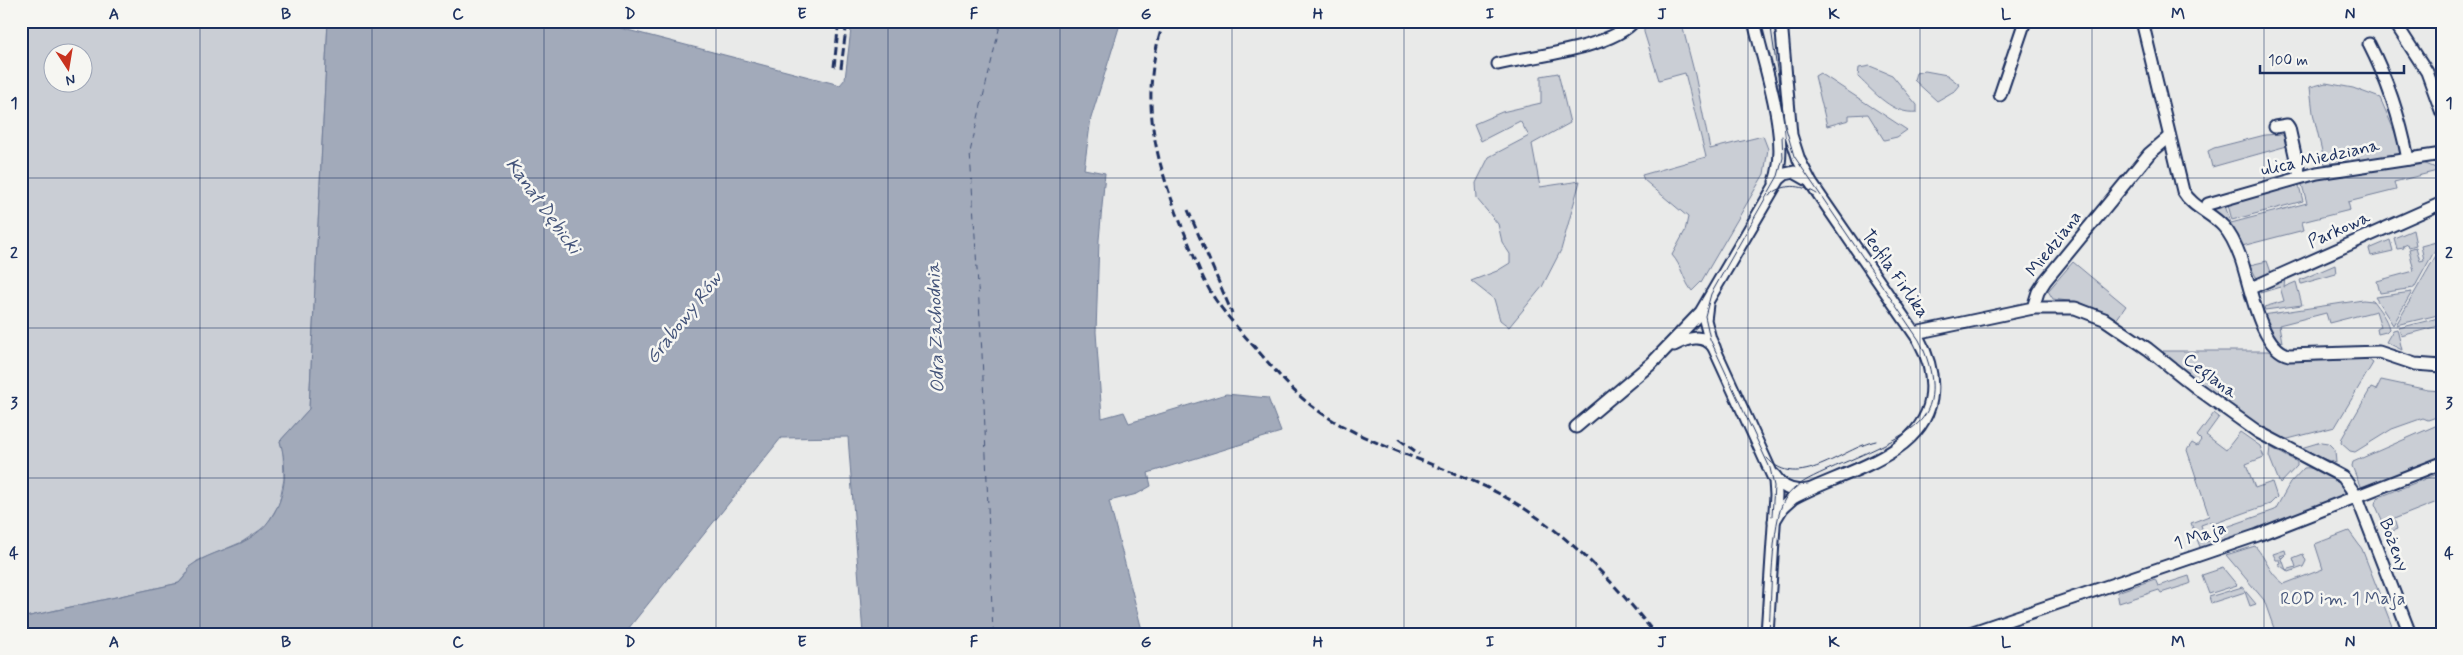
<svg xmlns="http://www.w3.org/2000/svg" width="2463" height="655" font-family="Mynerve,sans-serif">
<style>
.green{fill:#caced5;stroke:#727e9a;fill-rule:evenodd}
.water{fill:#a2aaba;stroke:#6c7995}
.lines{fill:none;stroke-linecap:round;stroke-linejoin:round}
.ferry{stroke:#44547a;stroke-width:1;stroke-dasharray:6 5;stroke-linecap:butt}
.minor-casing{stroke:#1b2f5e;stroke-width:15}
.minor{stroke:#f6f6f2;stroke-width:11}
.tram{stroke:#1b2f5e;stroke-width:1}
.rail{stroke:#1b2f5e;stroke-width:3;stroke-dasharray:8 4;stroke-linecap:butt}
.grid{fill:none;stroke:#1b2f5e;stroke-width:1;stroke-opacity:0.55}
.labels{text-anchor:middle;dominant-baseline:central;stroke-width:5;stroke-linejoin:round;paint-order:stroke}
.street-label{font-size:18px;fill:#1b2f5e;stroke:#f6f6f2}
.park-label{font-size:18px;fill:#47577c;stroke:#f6f6f2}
.water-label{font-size:19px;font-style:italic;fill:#44547a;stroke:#f6f6f2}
.neatline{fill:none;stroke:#1b2f5e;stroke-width:2}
.grid-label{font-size:16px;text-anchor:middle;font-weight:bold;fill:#1b2f5e}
</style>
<rect width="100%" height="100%" fill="#e9eae9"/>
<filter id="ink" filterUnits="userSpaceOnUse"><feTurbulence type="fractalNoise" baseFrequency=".02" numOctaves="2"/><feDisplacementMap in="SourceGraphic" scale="10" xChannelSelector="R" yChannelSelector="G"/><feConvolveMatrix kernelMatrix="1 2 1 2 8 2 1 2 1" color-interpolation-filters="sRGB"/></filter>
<g filter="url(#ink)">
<g class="green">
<path d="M21,21H328L309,409L280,441L283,452L284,479L279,504L266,526L242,542L197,561L179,583L21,618ZM52,52H82V82H52Z"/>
<path d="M1644,21H1681L1695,75L1710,149L1763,136L1768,149L1764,174L1701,282L1692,291C1683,280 1682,266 1672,255L1685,231L1688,217L1644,180L1642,175L1706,157L1685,73L1659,80L1644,32Z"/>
<path d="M1870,66L1892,75L1917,105V112C1893,115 1875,93 1858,77L1859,68Z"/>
<polygon points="1925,71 1947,75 1960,85 1956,90 1937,101 1914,80 1916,73"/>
<polygon points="1558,73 1570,123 1532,144 1540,187 1580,181 1561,250 1542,287 1509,327 1500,320 1494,299 1471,281 1497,271 1510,263 1510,254 1502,242 1498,224 1477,199 1476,183 1489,157 1529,136 1520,121 1481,141 1474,124 1502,112 1541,103 1541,76"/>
<polygon points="1820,73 1907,130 1897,137 1884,140 1868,114 1849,115 1849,120 1827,126 1815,76"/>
<polygon points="2326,83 2353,88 2380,98 2401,146 2400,156 2325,164 2313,113 2310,87"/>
<polygon points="2280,134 2284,136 2287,146 2212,167 2208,151 2214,148 2265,135"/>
<polygon points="2418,161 2441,170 2394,182 2396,190 2348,202 2350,210 2302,222 2304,230 2242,246 2225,219 2209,207 2224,203 2231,223 2307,203 2301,181"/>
<polygon points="2298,182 2303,201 2232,220 2227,201"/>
<polygon points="2413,230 2416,245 2409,247 2408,244 2403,246 2404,248 2397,249 2394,238"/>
<polygon points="2390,240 2393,251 2371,256 2369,249"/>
<polygon points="2440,241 2414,288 2380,293 2377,281 2414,271 2409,249 2416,247 2420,261 2424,260 2421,246"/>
<polygon points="2442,245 2442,314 2396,325"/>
<polygon points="2267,261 2272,275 2262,279 2256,277 2250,265"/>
<polygon points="2073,262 2126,306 2116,320 2082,303 2053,299 2048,291"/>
<polygon points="2335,265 2336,274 2301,284 2300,280"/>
<polygon points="2285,277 2284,287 2296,282 2302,305 2265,310 2264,307 2284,301 2280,287 2260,293 2262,289"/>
<polygon points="2412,292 2393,325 2375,297"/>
<path d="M2363,300L2373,301C2379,309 2387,319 2389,329L2386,332L2378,334L2377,329L2381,327L2376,311L2329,323L2326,313L2279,325L2282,342L2277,343L2263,315Z"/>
<polygon points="2442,317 2442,325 2401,336 2399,328"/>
<polygon points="2397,329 2402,350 2386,342 2393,330"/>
<polygon points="2163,351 2268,351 2280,358 2368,359 2373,363 2335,427 2284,440 2264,430 2163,355"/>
<polygon points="2381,380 2428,390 2442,391 2442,415 2428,420 2423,418 2392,429 2355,452 2350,451 2341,443 2342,438 2371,388 2376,390"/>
<path d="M2214,413L2219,417L2206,435L2226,450L2240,432L2260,446L2264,457L2246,464L2255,488L2272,482L2277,497L2270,504L2213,524L2212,521L2201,525L2206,542L2218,538L2215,531L2275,510L2290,483L2304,468C2317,466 2338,479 2345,490L2344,496L2270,525L2202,548L2200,547L2191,523L2209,516L2187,450L2192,443L2197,446L2201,440L2197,436Z"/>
<polygon points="2442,423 2442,458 2367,487 2360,486 2352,466 2353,462"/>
<polygon points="2321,442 2328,443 2335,450 2336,463 2303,452 2301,448"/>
<polygon points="2270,447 2297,462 2297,466 2280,484 2269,456"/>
<polygon points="2442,472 2442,500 2394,519 2397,529 2388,533 2375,504 2377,498"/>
<path d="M2349,531L2362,549L2395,634H2276L2264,600L2226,555L2255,546C2268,561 2267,571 2284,584L2323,569L2315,544Z"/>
<polygon points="2285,550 2286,554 2280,556 2281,558 2286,555 2282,559 2286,570 2296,567 2293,558 2303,554 2306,561 2303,567 2289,572 2278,564 2281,563 2280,560 2276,560 2273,554"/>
<polygon points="2223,568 2237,585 2209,594 2202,575"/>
<polygon points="2189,576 2191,583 2189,584 2161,593 2159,590 2119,603 2117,592 2155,579 2158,586"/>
<polygon points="2242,587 2256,604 2250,606 2245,592 2211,603 2209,597"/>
</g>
<path class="water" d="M328,21H617L620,28L840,85L845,79L852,21H1121L1091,118L1084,169L1105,173L1099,240L1096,332L1102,418L1124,412L1129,423L1226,394L1268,398L1281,432L1148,473L1151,486L1137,494L1109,501L1143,634H863L848,437L781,438L624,634H21V618L179,583L188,573L189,567C205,555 223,551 241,543C281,524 292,482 280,441L309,409Z"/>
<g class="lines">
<polyline class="ferry" points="993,634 982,353 970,152 1001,21"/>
<g class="minor-casing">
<g id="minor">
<path d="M1754,21C1764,67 1791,138 1775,182"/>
<path d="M2142,21L2183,191C2192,207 2211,213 2223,226C2232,235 2237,248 2241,259C2250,284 2260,349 2289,355L2379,352L2415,364L2442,366"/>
<polyline points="2394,21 2427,72 2442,113"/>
<path d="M2369,44C2388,81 2400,118 2408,159"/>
<path d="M1498,64C1533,56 1612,48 1634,21"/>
<polyline points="2000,95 2025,21"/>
<polyline points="2275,127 2287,125 2289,128 2300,177"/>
<polyline points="2208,204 2317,173 2442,154"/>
<polyline points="2251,288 2442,203"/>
<polyline points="1707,304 1705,320 1710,339 1775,481 1776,495 1767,634"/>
<polyline points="2033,308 2075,308 2104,319 2148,349 2198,389 2258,432 2343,477 2357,497 2410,634"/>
<polyline points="1915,333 2033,308 2038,292 2045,281 2149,154 2169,137"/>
<path d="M1674,345C1688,338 1703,333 1714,347"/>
<polyline points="1576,427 1652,363 1701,312 1779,179 1785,174 1794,172 1808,180"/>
<path d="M1774,475C1782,488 1793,493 1807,490"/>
<path d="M1774,521L1782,508L1793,498C1839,472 1921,458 1931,399C1934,378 1929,358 1919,340L1811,183L1799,160L1791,135L1781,21"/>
<polyline points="1967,634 2258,535 2442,463"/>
</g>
</g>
<use href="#minor" class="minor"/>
<g class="tram">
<path d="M1769,196C1783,183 1801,184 1817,194"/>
<path d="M1767,458C1798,493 1842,448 1876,441"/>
<polyline points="1772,516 1774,486 1770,468 1710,339 1705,316 1711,294 1778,176 1783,158 1782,136"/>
<path d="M1769,634C1771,605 1771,519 1785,499C1794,485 1810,478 1825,471C1849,460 1907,438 1922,419C1940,397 1931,363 1919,340L1794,156L1785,125L1770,21"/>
</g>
<g class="rail">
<path d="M1164,21C1138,98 1154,157 1183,229C1193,253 1201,278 1215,299C1228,318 1244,335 1259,352C1278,374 1296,396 1320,412C1369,446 1434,462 1488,488C1554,520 1610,576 1655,634"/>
<polyline points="834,67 839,21"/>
<polyline points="841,68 847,21"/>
<polyline points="1188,210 1232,313"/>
<polyline points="1399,439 1419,454"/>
</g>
</g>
</g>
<path class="grid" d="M200,21V634M372,21V634M544,21V634M716,21V634M888,21V634M1060,21V634M1232,21V634M1404,21V634M1576,21V634M1748,21V634M1920,21V634M2092,21V634M2264,21V634M21,178H2442M21,328H2442M21,478H2442"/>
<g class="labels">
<g class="street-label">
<text transform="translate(2320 158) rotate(-12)">ulica Miedziana</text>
<text transform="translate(2339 230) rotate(-24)">Parkowa</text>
<text transform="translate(2054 244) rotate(-52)">Miedziana</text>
<text transform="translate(1895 274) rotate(55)">Teofila Firlika</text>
<text transform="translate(2210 376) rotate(37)">Ceglana</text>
<text transform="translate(2200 536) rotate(-19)">1 Maja</text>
<text transform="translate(2394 545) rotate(69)">Bożeny</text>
</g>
<g class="park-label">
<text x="2343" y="599">ROD im. 1 Maja</text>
</g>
<g class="water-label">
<text transform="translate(543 206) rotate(54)">Kanał Dębicki</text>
<text transform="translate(684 318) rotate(-52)">Grabowy Rów</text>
<text transform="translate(936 328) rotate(-92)">Odra Zachodnia</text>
</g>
</g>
<rect width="2463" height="655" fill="none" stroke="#f6f6f2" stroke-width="55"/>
<g transform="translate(68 68) rotate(168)"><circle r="24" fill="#f6f6f2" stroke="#9ea6b7"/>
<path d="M0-4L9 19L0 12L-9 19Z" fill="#c8321e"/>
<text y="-8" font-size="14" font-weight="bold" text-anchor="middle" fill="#1b2f5e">N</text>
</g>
<path d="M2260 65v8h144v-8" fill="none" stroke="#1b2f5e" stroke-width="2.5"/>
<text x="2268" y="65" font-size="15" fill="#1b2f5e" stroke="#f6f6f2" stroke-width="4" paint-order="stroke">100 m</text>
<rect x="28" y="28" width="2408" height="600" class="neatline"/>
<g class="grid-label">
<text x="114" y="19">A</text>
<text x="286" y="19">B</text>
<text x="458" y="19">C</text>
<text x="630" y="19">D</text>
<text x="802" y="19">E</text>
<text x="974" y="19">F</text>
<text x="1146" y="19">G</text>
<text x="1318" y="19">H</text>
<text x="1490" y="19">I</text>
<text x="1662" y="19">J</text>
<text x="1834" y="19">K</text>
<text x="2006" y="19">L</text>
<text x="2178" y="19">M</text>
<text x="2350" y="19">N</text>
<text x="14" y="108">1</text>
<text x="2449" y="108">1</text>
<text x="14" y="258">2</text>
<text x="2449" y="258">2</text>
<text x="14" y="408">3</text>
<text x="2449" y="408">3</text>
<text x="14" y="558">4</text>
<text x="2449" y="558">4</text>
<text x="114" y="647">A</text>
<text x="286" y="647">B</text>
<text x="458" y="647">C</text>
<text x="630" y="647">D</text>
<text x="802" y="647">E</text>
<text x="974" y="647">F</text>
<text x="1146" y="647">G</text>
<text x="1318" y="647">H</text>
<text x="1490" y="647">I</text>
<text x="1662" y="647">J</text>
<text x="1834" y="647">K</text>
<text x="2006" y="647">L</text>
<text x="2178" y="647">M</text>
<text x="2350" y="647">N</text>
</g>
</svg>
